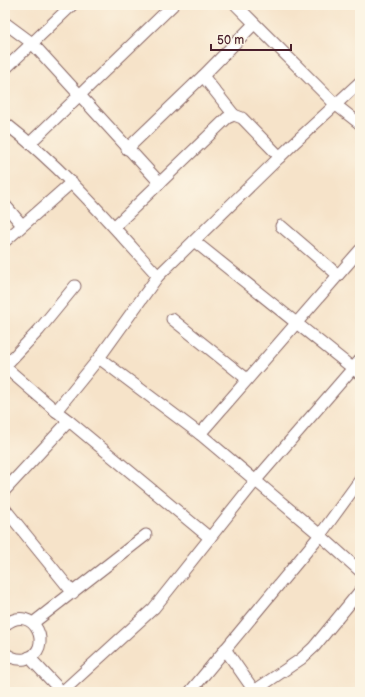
<svg xmlns="http://www.w3.org/2000/svg" width="365" height="697" font-family="'Balsamiq Sans',sans-serif">
<style>
.lines{fill:none;stroke-linecap:round;stroke-linejoin:round}
.minor-casing{stroke:#866462;stroke-width:13}
.minor{stroke:#fff;stroke-width:11}
</style>
<rect width="100%" height="100%" fill="#fcf5e5"/>
<filter id="ink" filterUnits="userSpaceOnUse"><feTurbulence type="fractalNoise" baseFrequency=".025" numOctaves="2"/><feDisplacementMap in="SourceGraphic" scale="8" xChannelSelector="R" yChannelSelector="G"/><feConvolveMatrix kernelMatrix="1 2 1 2 8 2 1 2 1" color-interpolation-filters="sRGB"/></filter>
<filter id="wash" filterUnits="userSpaceOnUse"><feTurbulence type="fractalNoise" baseFrequency=".012" numOctaves="4" result="noise"/><feDisplacementMap in="SourceGraphic" scale="16" xChannelSelector="R" yChannelSelector="G"/><feGaussianBlur stdDeviation="0.9" result="paint"/><feColorMatrix in="noise" values="0 0 0 0 0 0 0 0 0 0 0 0 0 0 0 0 0 1.4 0 .05"/><feComposite in="paint" operator="in"/></filter>
<g filter="url(#wash)">
<rect width="100%" height="100%" fill="#f6e3c9"/>
</g>
<g filter="url(#ink)">
<g class="lines">
<g class="minor-casing">
<g id="minor">
<polyline points="236,5 336,105 360,124"/>
<polyline points="5,23 32,43 160,183"/>
<polyline points="5,69 72,5"/>
<polyline points="203,76 234,115"/>
<path d="M5,123C63,168 109,222 158,276"/>
<polyline points="30,143 173,5"/>
<polyline points="127,149 203,76 254,24"/>
<polyline points="5,205 22,225"/>
<polyline points="281,226 338,275"/>
<polyline points="114,227 227,118 234,115 242,118 280,157"/>
<polyline points="5,241 72,182"/>
<polyline points="194,241 360,374"/>
<polyline points="172,319 247,379"/>
<polyline points="5,366 39,330 75,286"/>
<polyline points="5,367 56,411"/>
<polyline points="69,421 210,538"/>
<polyline points="200,434 360,250"/>
<polyline points="360,480 320,535 360,571"/>
<polyline points="5,490 69,421 56,411 99,358"/>
<polyline points="5,509 73,593"/>
<polyline points="33,623 146,535"/>
<path d="M5,625C34,601 56,651 25,659C18,660 11,658 5,653"/>
<polyline points="225,649 255,692"/>
<polyline points="29,657 62,692 154,608 256,480 360,360"/>
<polyline points="254,691 301,659 314,647 360,591"/>
<polyline points="190,692 320,535 200,434 99,358 158,276 293,144 360,82"/>
</g>
</g>
<use href="#minor" class="minor"/>
</g>
</g>
<rect width="365" height="697" fill="none" stroke="#fcf5e5" stroke-width="20"/>
<path d="M211 44v6h80v-6" fill="none" stroke="#4a1f2b" stroke-width="2"/>
<text x="217" y="44" font-size="12" fill="#4a1f2b" stroke="#fcf5e5" stroke-width="3" paint-order="stroke">50 m</text>
</svg>
